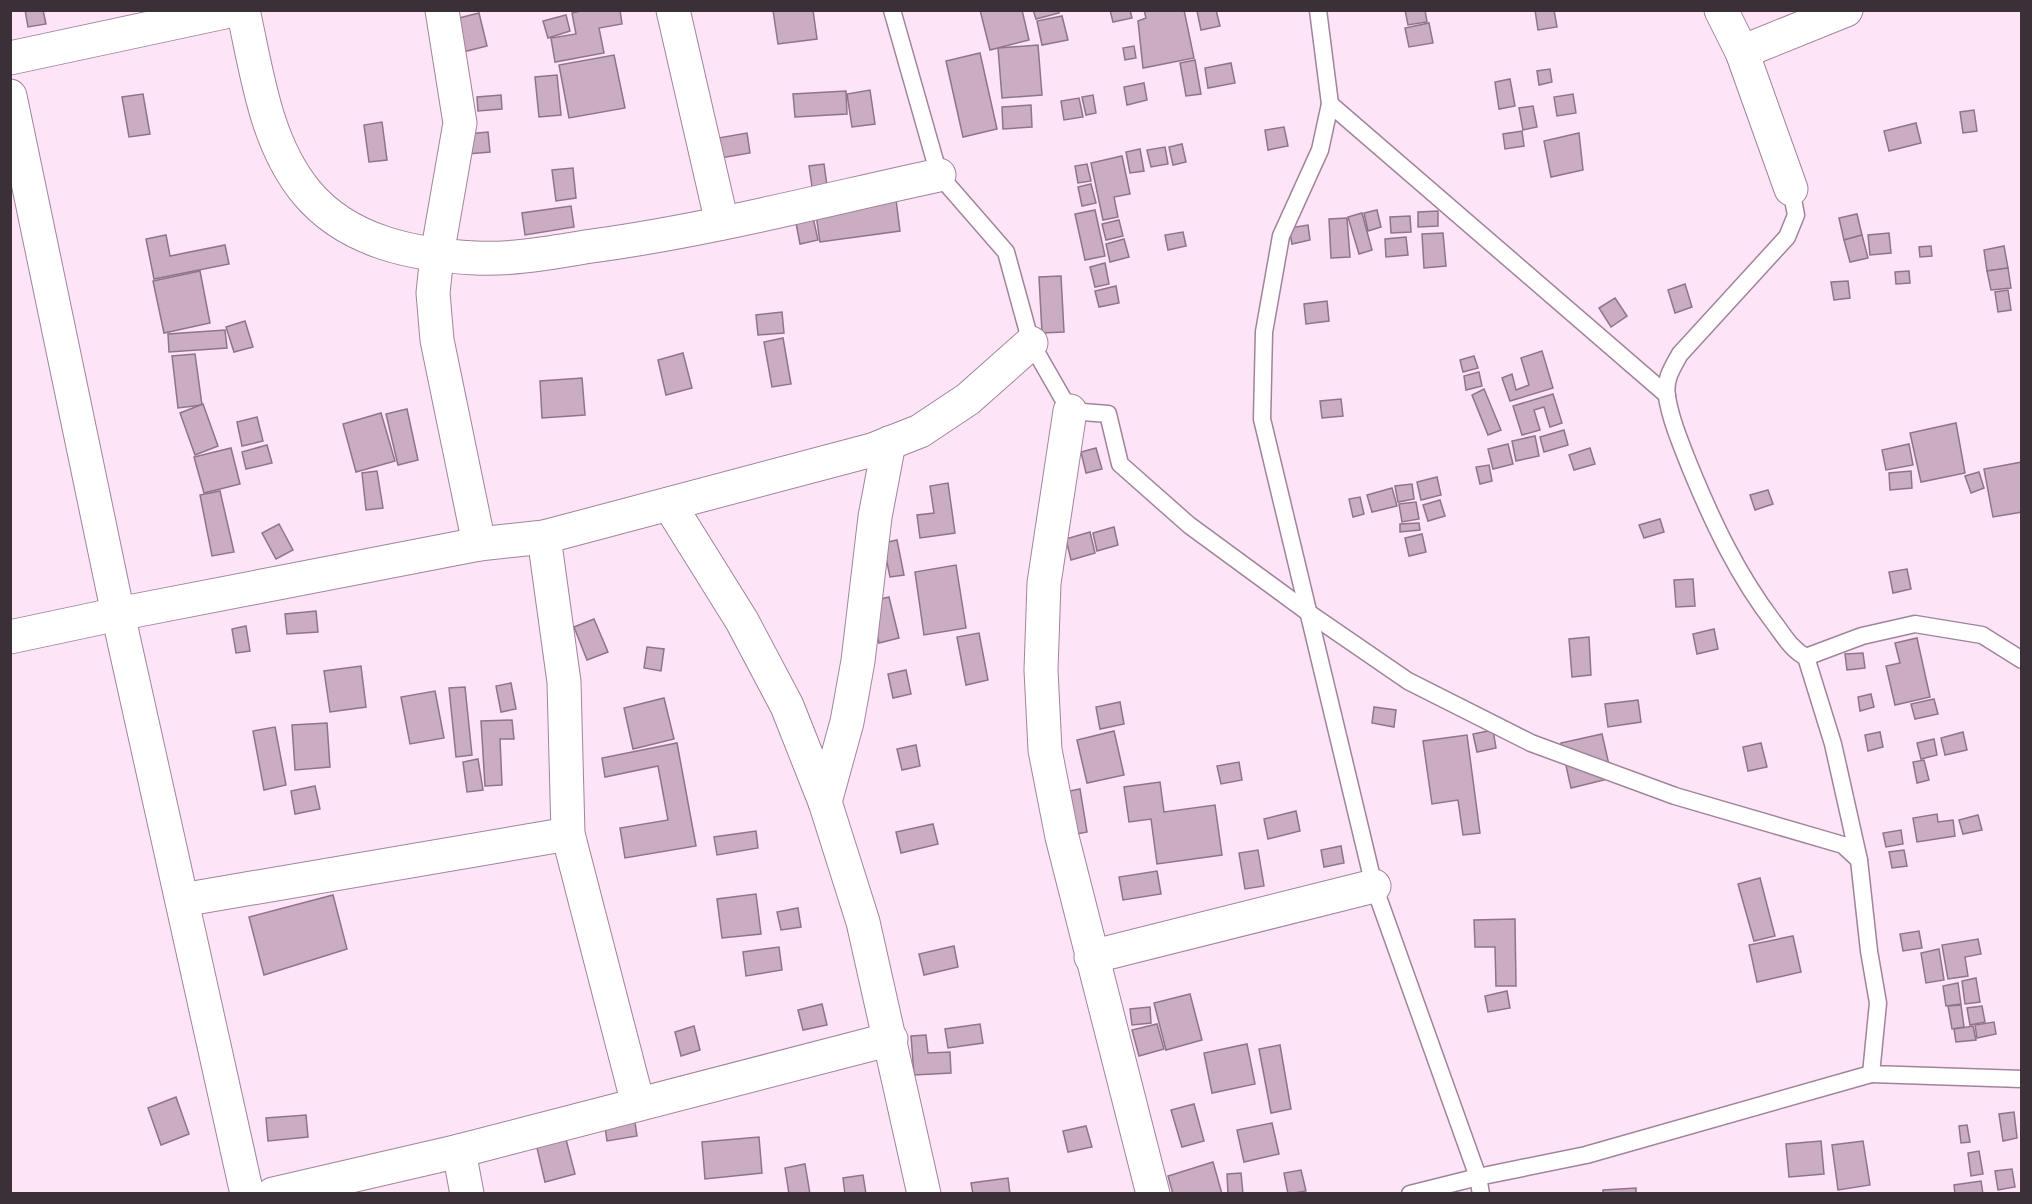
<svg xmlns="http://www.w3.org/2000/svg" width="2032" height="1204" font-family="Arial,sans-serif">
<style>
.building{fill:#cbadc3;stroke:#907489;stroke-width:1.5}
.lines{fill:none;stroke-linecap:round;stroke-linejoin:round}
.service-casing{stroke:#a1849a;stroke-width:19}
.minor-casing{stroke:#a1849a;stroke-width:35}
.service{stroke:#fff;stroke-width:16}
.minor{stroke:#fff;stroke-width:33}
</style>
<rect width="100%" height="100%" fill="#fde4f7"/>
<g class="building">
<polygon points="25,10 43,10 46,24 28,27"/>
<polygon points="585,10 620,10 622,24 599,28 604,53 555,62 551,38 576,34 572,13"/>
<polygon points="773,10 813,10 817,39 778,44"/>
<polygon points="980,10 1022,10 1029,40 990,50"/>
<polygon points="1033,10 1059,10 1059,13 1036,19"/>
<polygon points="1110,10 1130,10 1132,18 1113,22"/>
<polygon points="1144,10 1184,10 1194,58 1143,68 1138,21 1146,18"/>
<polygon points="1216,10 1220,26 1201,30 1197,11"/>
<polygon points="1405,10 1425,10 1427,22 1408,25"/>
<polygon points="1535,10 1554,10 1557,27 1538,30"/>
<polygon points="479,13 487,46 463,52 455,19"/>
<polygon points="566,15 570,31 548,38 543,21"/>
<polygon points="1062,16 1068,40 1042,45 1037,21"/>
<polygon points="1429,23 1433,43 1409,47 1405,28"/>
<polygon points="1038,45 1042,95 1002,98 998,48"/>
<polygon points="1134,46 1136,58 1125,60 1123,48"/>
<polygon points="980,53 997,129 963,137 946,61"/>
<polygon points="614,55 625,108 569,118 559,65"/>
<polygon points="1195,60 1201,94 1186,96 1180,63"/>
<polygon points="1231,63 1235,83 1208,88 1205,68"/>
<polygon points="1550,69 1552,82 1539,85 1537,71"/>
<polygon points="557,75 561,115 539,117 535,77"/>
<polygon points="1510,79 1515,106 1499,109 1495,82"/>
<polygon points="1144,83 1147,100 1127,105 1124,87"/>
<polygon points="870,90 875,124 852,127 847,94"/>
<polygon points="846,91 847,114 795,117 793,94"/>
<polygon points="143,94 150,134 129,137 122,97"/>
<polygon points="1573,94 1576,113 1557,116 1554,97"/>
<polygon points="501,95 502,109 478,111 477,97"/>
<polygon points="1093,95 1096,113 1086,115 1082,97"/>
<polygon points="1079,98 1083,117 1064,120 1061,101"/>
<polygon points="1031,105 1032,127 1003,129 1002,107"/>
<polygon points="1533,106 1537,127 1523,130 1519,108"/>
<polygon points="1974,110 1977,131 1963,133 1960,112"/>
<polygon points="382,122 387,160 369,162 364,125"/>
<polygon points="1916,123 1921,143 1889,151 1884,131"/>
<polygon points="1284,127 1288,146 1268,150 1265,130"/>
<polygon points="1522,131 1524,146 1505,149 1503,134"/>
<polygon points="488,132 490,152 468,154 467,134"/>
<polygon points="747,133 750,153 721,158 718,138"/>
<polygon points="1579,133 1583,170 1551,177 1544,141"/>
<polygon points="1182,144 1186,162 1173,165 1169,147"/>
<polygon points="1165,147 1168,164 1151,167 1147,150"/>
<polygon points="1140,149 1144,171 1130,173 1126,152"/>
<polygon points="1122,156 1130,194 1114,197 1118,217 1103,220 1091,163"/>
<polygon points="824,164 828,193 894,184 900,231 820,242 809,166"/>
<polygon points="1087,164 1091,181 1078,183 1075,166"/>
<polygon points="573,168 576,198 556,201 552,170"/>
<polygon points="1091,184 1096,203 1082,206 1078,187"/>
<polygon points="810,204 818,240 800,244 793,207"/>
<polygon points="571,206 574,227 525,235 522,213"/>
<polygon points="1095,210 1105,256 1085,260 1075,214"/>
<polygon points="1377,210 1381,227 1368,231 1364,213"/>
<polygon points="1438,211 1438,226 1418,227 1418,212"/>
<polygon points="1362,213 1372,250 1359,254 1348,217"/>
<polygon points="1857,214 1862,235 1844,240 1839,218"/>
<polygon points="1410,216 1411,232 1391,233 1390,217"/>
<polygon points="1347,218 1350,257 1331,258 1329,219"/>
<polygon points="1119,220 1123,236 1106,240 1102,224"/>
<polygon points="1308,225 1310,240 1292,244 1289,228"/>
<polygon points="1183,232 1186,246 1168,250 1165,235"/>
<polygon points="1443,233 1446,266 1424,268 1422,234"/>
<polygon points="1889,233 1891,253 1870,255 1868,235"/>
<polygon points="166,235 170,256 225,245 229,264 154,279 146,239"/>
<polygon points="1862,235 1868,258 1850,262 1844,240"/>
<polygon points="1406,237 1408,255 1386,257 1385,239"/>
<polygon points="1124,239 1129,257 1110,262 1106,244"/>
<polygon points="1931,246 1932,256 1920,257 1919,247"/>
<polygon points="2004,246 2008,268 1987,271 1984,250"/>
<polygon points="1105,263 1109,284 1095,287 1090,267"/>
<polygon points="2008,268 2011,288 1991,290 1987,271"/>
<polygon points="200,271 210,323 164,333 153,281"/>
<polygon points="1909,271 1910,283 1896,284 1895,272"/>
<polygon points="1061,276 1064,332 1042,333 1039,277"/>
<polygon points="1848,281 1850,298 1834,300 1831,282"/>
<polygon points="1685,284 1692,307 1675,313 1668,290"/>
<polygon points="1116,286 1119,303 1099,307 1095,291"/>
<polygon points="2008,290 2011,310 1998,312 1995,292"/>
<polygon points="1615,298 1627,316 1611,327 1599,308"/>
<polygon points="1327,301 1329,321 1306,324 1304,304"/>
<polygon points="782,312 784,333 758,335 756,315"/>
<polygon points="245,321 253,347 234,352 226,327"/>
<polygon points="225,330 227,348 169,352 168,334"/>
<polygon points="783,338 791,384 772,387 764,342"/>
<polygon points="1542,351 1553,388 1510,401 1502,378 1512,374 1516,390 1529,385 1521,358"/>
<polygon points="683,353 692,388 666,395 658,360"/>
<polygon points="195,354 202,405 178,408 172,356"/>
<polygon points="1474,356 1478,368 1463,372 1460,360"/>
<polygon points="1479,372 1482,386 1466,390 1464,376"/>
<polygon points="582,378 585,415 542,418 540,381"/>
<polygon points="1484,389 1501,430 1488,435 1472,395"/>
<polygon points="1553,394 1562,423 1550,427 1544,407 1534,410 1540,430 1522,435 1513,406"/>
<polygon points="1341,399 1343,416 1322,418 1320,401"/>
<polygon points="203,404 218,446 195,455 180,413"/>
<polygon points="407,409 418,460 398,465 386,414"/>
<polygon points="381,413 395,461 356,472 343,424"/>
<polygon points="257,417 263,441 242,446 237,422"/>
<polygon points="1956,423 1965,473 1921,482 1910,433"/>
<polygon points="1564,430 1568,445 1544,452 1540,437"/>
<polygon points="1535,436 1539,456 1516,461 1512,441"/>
<polygon points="1508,444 1513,464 1493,469 1488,449"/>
<polygon points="1909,444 1913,465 1886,470 1882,450"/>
<polygon points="267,445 272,463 246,469 242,452"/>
<polygon points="231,448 240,484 204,493 194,457"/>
<polygon points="1096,448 1102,469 1086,473 1081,452"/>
<polygon points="1590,448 1595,464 1574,470 1569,455"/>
<polygon points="2022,462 2022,512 1993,517 1984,469"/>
<polygon points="1489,465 1492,481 1480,484 1476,467"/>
<polygon points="377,471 383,508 366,510 362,473"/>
<polygon points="1911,471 1912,488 1890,490 1889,473"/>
<polygon points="1979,472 1984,488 1971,493 1965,476"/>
<polygon points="1437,477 1441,495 1421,500 1417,482"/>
<polygon points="948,483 955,533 920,538 917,515 934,513 930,486"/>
<polygon points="1412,484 1414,499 1398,502 1395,486"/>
<polygon points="1392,488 1397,506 1372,512 1367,495"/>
<polygon points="1768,490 1773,504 1755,510 1750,495"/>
<polygon points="220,491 234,552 212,556 200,495"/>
<polygon points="1360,497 1364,514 1353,517 1349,499"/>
<polygon points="1440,500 1445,516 1428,521 1423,505"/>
<polygon points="1416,502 1419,519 1402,522 1399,504"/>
<polygon points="1660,519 1664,532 1644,538 1639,525"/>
<polygon points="1419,523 1420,530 1400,532 1400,524"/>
<polygon points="279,524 293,550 276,559 262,533"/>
<polygon points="1114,527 1118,545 1097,551 1093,533"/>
<polygon points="1090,532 1095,553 1071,560 1066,539"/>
<polygon points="1422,534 1426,552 1409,556 1405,538"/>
<polygon points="897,540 904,575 890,577 883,543"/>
<polygon points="956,565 966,628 924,635 915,572"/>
<polygon points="1907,569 1911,589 1893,593 1889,572"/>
<polygon points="1693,579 1695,606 1676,607 1674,580"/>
<polygon points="889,597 899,638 879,643 869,602"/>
<polygon points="316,611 318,632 287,634 285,614"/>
<polygon points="594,619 608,652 587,660 574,627"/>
<polygon points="246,626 250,651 236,653 232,629"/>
<polygon points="1714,629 1718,649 1697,654 1693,634"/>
<polygon points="979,633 988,680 966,685 957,637"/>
<polygon points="1589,637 1591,675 1572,677 1569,639"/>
<polygon points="1917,638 1930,697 1895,705 1886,666 1900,663 1895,643"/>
<polygon points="647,647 664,649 661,671 644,668"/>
<polygon points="1863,653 1865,668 1847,670 1845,654"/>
<polygon points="361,666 366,707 330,712 324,671"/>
<polygon points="906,670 911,694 893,698 888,674"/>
<polygon points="511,683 516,709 501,712 496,686"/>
<polygon points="465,687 472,755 456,757 449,688"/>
<polygon points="435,691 444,738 410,744 401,697"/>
<polygon points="1871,694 1874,707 1860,711 1858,697"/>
<polygon points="664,698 674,739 633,749 624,708"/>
<polygon points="1934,699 1938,714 1915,719 1911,704"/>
<polygon points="1638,700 1641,722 1608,727 1605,704"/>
<polygon points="1120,702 1124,724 1100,729 1096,707"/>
<polygon points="1374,707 1396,710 1394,727 1372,723"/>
<polygon points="512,720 514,739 500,739 502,785 485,786 481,721"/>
<polygon points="327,723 330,767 295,770 292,725"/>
<polygon points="275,727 286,785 264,790 253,731"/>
<polygon points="1493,730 1496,748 1477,752 1473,734"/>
<polygon points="1114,731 1124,775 1087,783 1077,740"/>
<polygon points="1880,732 1883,747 1868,751 1865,735"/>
<polygon points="1963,732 1967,750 1945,755 1941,738"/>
<polygon points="1602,734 1612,778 1571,788 1561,743"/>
<polygon points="1467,735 1480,833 1463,835 1458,800 1432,804 1423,741"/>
<polygon points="1934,739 1937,755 1921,759 1917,743"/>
<polygon points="677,743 696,846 625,858 620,828 668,820 658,766 605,777 602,758"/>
<polygon points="1761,743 1767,767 1748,771 1743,747"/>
<polygon points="916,745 920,766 902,770 897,749"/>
<polygon points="478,759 483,790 467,792 463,762"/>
<polygon points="1924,760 1929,780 1917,783 1913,762"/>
<polygon points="1239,762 1242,780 1221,784 1217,766"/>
<polygon points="1160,782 1164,812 1215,805 1222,855 1157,864 1151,819 1129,822 1124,787"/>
<polygon points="315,786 320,809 295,814 291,791"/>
<polygon points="1080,789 1087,832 1067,836 1060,793"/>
<polygon points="1296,811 1300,831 1268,839 1264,819"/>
<polygon points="1937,814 1938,822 1953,820 1955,836 1917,842 1913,818"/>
<polygon points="1978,815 1982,830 1963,834 1959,820"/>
<polygon points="933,824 938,844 901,853 896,832"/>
<polygon points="1901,830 1903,844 1886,847 1883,833"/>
<polygon points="756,831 758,848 717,855 714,837"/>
<polygon points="1341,846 1344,863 1324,867 1321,850"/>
<polygon points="1258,850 1264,886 1245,889 1239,853"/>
<polygon points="1904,850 1907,866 1892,868 1889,852"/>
<polygon points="1157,871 1161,894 1123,900 1119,877"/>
<polygon points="1760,878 1775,936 1754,941 1738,884"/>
<polygon points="756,894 761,934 722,938 717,899"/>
<polygon points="333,895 347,949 264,975 249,917"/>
<polygon points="798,908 801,927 781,930 777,912"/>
<polygon points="1515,919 1516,986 1496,986 1495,947 1475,947 1474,920"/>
<polygon points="1919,931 1922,948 1903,951 1900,934"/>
<polygon points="1793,936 1801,972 1757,982 1749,945"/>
<polygon points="1978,939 1981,954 1965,957 1968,976 1948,979 1942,945"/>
<polygon points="954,946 958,967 924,975 919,954"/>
<polygon points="779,947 782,970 746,976 743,952"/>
<polygon points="1939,949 1944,980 1926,983 1921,953"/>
<polygon points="1976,978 1980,1002 1965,1004 1962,981"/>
<polygon points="1958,983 1961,1004 1946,1006 1943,986"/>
<polygon points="1507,991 1510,1008 1488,1012 1485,996"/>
<polygon points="1190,994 1202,1040 1166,1050 1154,1003"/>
<polygon points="822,1004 827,1025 803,1030 798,1010"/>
<polygon points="1961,1005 1964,1027 1952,1029 1948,1006"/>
<polygon points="1982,1006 1985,1022 1970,1025 1967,1008"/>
<polygon points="1150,1007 1151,1023 1132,1025 1130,1009"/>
<polygon points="1994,1022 1996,1034 1977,1038 1975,1025"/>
<polygon points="980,1024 983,1043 948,1048 945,1029"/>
<polygon points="1157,1024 1164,1049 1139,1056 1132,1030"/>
<polygon points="694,1026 700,1050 681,1056 675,1032"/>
<polygon points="1973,1026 1976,1040 1956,1042 1954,1029"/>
<polygon points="926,1035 928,1053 950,1052 951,1073 914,1075 911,1036"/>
<polygon points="1247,1044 1255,1084 1212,1093 1204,1053"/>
<polygon points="1280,1045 1291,1109 1271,1113 1259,1049"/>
<polygon points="176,1097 189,1134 161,1145 148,1108"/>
<polygon points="1194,1104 1204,1141 1182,1147 1171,1110"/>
<polygon points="2014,1112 2017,1138 2003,1141 1999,1114"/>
<polygon points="306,1115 308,1137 268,1141 266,1118"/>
<polygon points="634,1116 637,1136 607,1141 604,1120"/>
<polygon points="1272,1123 1279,1154 1244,1162 1237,1130"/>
<polygon points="1967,1125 1970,1142 1961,1143 1959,1126"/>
<polygon points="1086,1126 1092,1147 1068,1152 1063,1131"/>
<polygon points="563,1128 575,1174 545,1182 534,1135"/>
<polygon points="759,1137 762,1173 705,1179 702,1142"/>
<polygon points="1821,1141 1824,1174 1789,1177 1786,1144"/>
<polygon points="1863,1141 1870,1185 1838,1190 1832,1145"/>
<polygon points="1979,1151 1983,1174 1971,1176 1968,1153"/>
<polygon points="1213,1162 1222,1194 1173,1194 1168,1176"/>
<polygon points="805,1164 810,1194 789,1194 785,1168"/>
<polygon points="2012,1169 2015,1187 1998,1190 1995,1171"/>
<polygon points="1301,1170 1306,1191 1288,1194 1284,1173"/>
<polygon points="1241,1173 1243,1194 1228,1194 1227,1174"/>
<polygon points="863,1175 866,1194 845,1194 843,1178"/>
<polygon points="1008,1178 1010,1194 973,1194 971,1183"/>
<polygon points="1981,1181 1983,1194 1955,1194 1954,1185"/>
<polygon points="1636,1188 1636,1194 1603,1194 1603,1190"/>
</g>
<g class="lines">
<g class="service-casing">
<g id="service">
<polyline points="892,10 939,175 1006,252 1031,343 1070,411 1108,414 1120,464 1189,525 1309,613 1408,681 1531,743 1675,796 1843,845 1859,860"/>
<polyline points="1318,10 1330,104 1320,150 1281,236 1264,332 1262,419 1374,886 1478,1177 1481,1194"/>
<polyline points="1330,104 1667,395"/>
<path d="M1791,189L1796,215L1787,237L1680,354C1672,368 1664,380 1667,397C1671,421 1681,444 1690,467C1713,523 1738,576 1775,624C1784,636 1792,650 1806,657L1833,744L1859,860L1869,951L1878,1003L1871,1074L2022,1079"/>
<polyline points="1806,657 1862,636 1915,624 1982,635 2022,660"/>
<polyline points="1410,1194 1478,1177 1586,1155 1871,1074"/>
</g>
</g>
<g class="minor-casing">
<g id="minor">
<path d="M243,10C257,72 265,143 307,193C348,242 414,255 475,258C515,260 553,252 592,246C709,230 824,200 939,175"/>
<polyline points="442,10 460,123 437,255 433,293 437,340 479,544"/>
<polyline points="673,10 722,223"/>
<polyline points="1721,10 1742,52 1791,189"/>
<polyline points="1742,52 1846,10"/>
<polyline points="10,58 234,10"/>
<polyline points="10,96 118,614 247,1194"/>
<polyline points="1070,411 1044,583 1041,670 1045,750 1062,837 1153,1194"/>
<polyline points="669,504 742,621 787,706 825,802 863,922 924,1194"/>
<polyline points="544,537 564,682 568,834 638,1104"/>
<polyline points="10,637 118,614 479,544 544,537 872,450 920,431 968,399 1031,343"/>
<polyline points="825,802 847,722 858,661 875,517 889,443"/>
<polyline points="182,900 568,834"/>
<polyline points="1091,957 1374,886"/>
<polyline points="459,1151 467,1194"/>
<polyline points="273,1194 459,1151 891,1039"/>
</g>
</g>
<use href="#service" class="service"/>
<use href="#minor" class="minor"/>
</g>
<rect width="2032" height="1204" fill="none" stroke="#3b2f38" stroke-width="24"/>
</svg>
